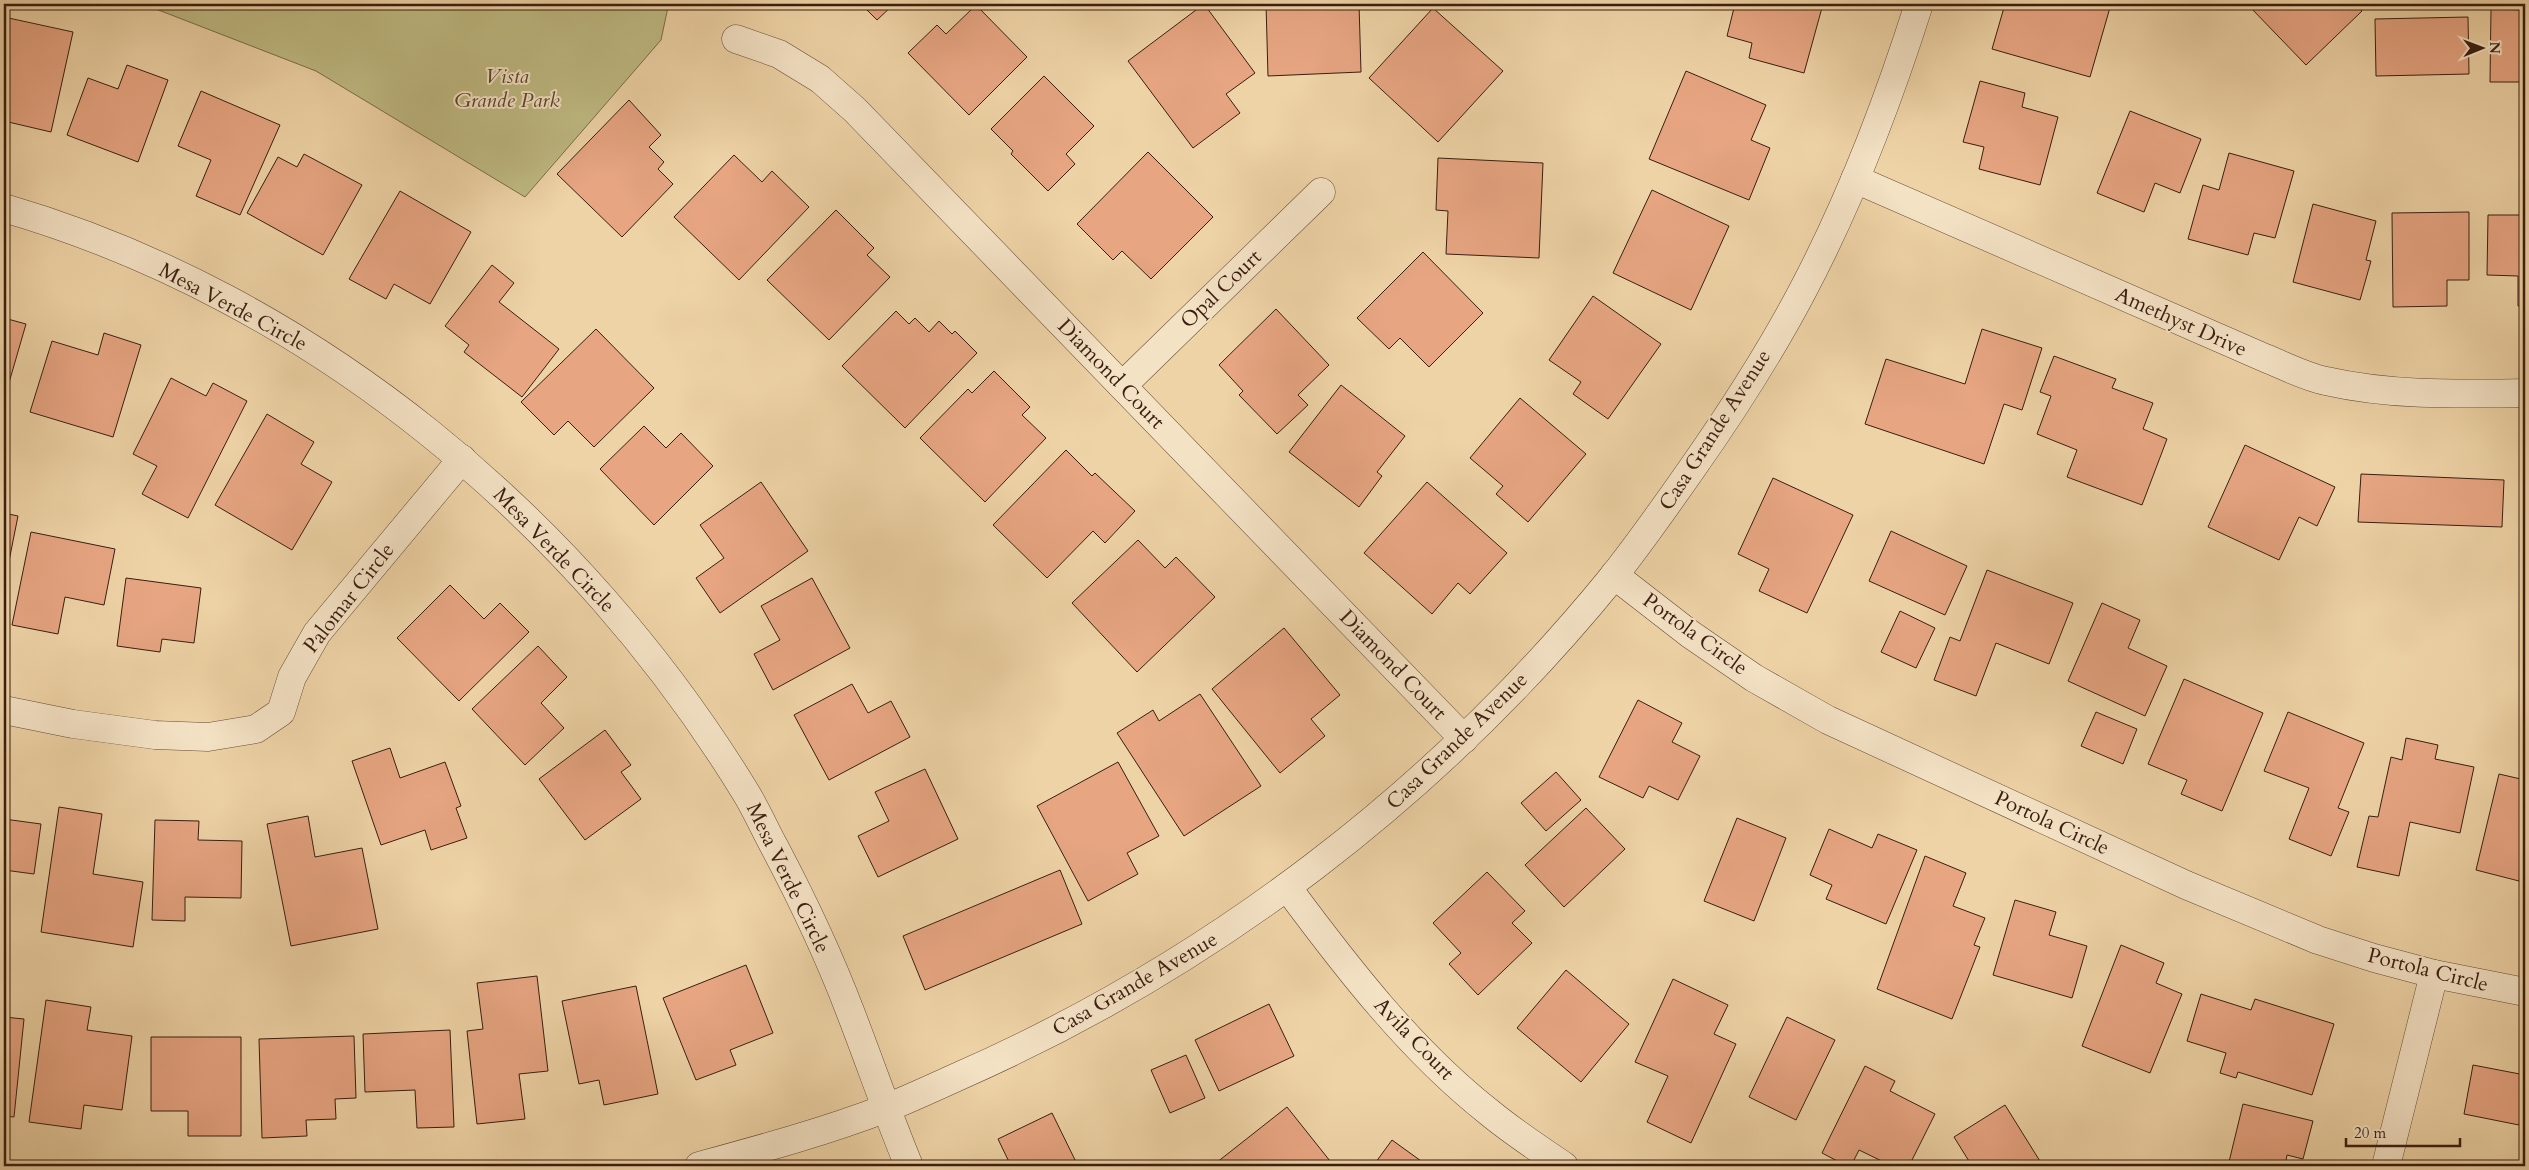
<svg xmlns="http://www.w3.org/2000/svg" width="2529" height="1170" font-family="Cardo,serif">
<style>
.green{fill:#bfba82;stroke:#7c6c49}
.building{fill:#e7a582;stroke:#391e10}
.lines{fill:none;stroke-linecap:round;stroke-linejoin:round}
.minor-casing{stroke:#664b36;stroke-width:29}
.minor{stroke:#f4e2c5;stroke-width:28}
.labels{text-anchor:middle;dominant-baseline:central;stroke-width:4;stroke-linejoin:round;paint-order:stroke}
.park-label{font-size:21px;font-style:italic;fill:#5a452c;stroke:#f4e2c5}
.street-label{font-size:21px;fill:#391e10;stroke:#f4e2c5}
</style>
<rect width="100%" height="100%" fill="#eed3a6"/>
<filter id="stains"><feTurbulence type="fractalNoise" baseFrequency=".004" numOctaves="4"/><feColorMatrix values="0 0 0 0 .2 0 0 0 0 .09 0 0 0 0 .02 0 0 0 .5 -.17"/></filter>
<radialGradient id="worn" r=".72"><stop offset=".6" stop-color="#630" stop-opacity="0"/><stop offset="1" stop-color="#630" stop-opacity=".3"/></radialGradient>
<polygon class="green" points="143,4 671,4 668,7 661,40 525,197 316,71"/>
<g class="building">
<polygon points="861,4 894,4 877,20"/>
<polygon points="1204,4 1255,73 1226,94 1240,113 1193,148 1128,61"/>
<polygon points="1266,4 1359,4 1361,72 1268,76"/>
<polygon points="1735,4 1823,4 1804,73 1749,58 1752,43 1727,36"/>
<polygon points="2005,4 2111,4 2090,77 1992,49"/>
<polygon points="2253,4 2355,4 2362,11 2306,65 2250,7"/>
<polygon points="976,5 1027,57 969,115 908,53 937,25 946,34"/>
<polygon points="1433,8 1503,71 1438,142 1369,78"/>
<polygon points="2491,9 2525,10 2525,82 2490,82"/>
<polygon points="4,17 73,32 51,132 4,121"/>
<polygon points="2468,17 2469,74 2376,76 2375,19"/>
<polygon points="127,65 168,80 138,162 67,135 88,78 118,89"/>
<polygon points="1686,71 1766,105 1751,140 1770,148 1749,200 1649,159"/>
<polygon points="1044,76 1094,126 1066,154 1075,164 1048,191 1011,154 1013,151 991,129"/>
<polygon points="1980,81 2025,93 2022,107 2058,117 2040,185 1979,169 1984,147 1963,142"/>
<polygon points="201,91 280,125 240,215 196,196 211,160 178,146"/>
<polygon points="629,100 661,135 649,147 664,162 658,169 673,184 622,237 557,174"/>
<polygon points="2130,111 2201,139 2180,193 2155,183 2144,212 2097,193"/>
<polygon points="1148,152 1213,217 1151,279 1122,251 1113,260 1077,224"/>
<polygon points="2229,153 2294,171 2275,238 2254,233 2248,255 2188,239 2203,185 2219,190"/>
<polygon points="304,154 362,185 323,255 247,213 278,157 297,167"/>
<polygon points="734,155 762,182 772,171 809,207 739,280 674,217"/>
<polygon points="1438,158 1543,163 1539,258 1446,254 1448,211 1436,210"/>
<polygon points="1652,190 1729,226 1691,310 1613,273"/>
<polygon points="400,191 471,232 430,304 394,284 386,299 349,279"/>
<polygon points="2313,204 2376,221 2366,260 2371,261 2360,300 2293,282"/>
<polygon points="836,210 874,248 867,255 890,277 829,340 767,280"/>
<polygon points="2469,212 2469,280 2447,280 2447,306 2393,307 2392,213"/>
<polygon points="2488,215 2525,215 2525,307 2518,306 2518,276 2487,275"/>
<polygon points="1423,252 1483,313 1429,367 1400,338 1389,349 1357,318"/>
<polygon points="492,265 514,283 499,302 559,349 522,397 464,352 469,345 445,326"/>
<polygon points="1593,296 1661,344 1608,419 1573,394 1581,382 1549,360"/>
<polygon points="1276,309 1329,365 1298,395 1308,405 1277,434 1239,395 1243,391 1219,365"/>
<polygon points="896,311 909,324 915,318 929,332 939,321 952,334 955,331 977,353 905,428 842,366"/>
<polygon points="4,318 26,324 4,400"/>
<polygon points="596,329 654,388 594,447 568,421 554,435 521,402"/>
<polygon points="1982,329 2042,348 2022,410 2004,404 1984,464 1865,424 1886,359 1965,384"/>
<polygon points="104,333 141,345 113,437 30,412 52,341 98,355"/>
<polygon points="2054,356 2116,379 2112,388 2153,403 2143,429 2167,439 2142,505 2067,477 2077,450 2037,434 2051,396 2040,392"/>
<polygon points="994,371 1030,407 1022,415 1046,438 985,502 920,438 968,389 972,393"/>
<polygon points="171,378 206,396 213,383 247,401 188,518 142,494 157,466 133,454"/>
<polygon points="1341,385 1405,436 1377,472 1382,476 1359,507 1289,452"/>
<polygon points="1520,398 1586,454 1528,522 1496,494 1503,486 1470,458"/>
<polygon points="267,414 314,442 301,464 332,482 292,550 215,505"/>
<polygon points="644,426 666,448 681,433 713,466 654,525 600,469"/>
<polygon points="2245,445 2335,487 2317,526 2299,517 2279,560 2208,527"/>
<polygon points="1066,450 1092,476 1095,473 1135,511 1105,543 1093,531 1047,578 993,525"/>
<polygon points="2361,474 2504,480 2502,527 2358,522"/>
<polygon points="1773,478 1853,515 1807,613 1759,591 1769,569 1738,554"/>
<polygon points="761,482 808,551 720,613 696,578 724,558 700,525"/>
<polygon points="1427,482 1507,553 1470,594 1458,583 1432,614 1364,553"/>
<polygon points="4,513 18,516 4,586"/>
<polygon points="1891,531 1967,566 1945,615 1869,581"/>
<polygon points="31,532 115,549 104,605 65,597 58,634 12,625"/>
<polygon points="1138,540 1165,568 1176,557 1215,597 1137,672 1072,603"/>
<polygon points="1987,570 2073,603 2049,664 1996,643 1976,696 1934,680 1950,637 1960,641"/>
<polygon points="126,578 201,588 194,643 162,639 160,652 117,646"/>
<polygon points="812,578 850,648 773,690 754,654 780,640 761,606"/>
<polygon points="450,585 484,619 500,603 529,632 459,701 397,638"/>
<polygon points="2102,603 2140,620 2128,648 2167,666 2145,716 2068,681"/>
<polygon points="1900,611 1935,628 1916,668 1881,652"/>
<polygon points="1284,628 1340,695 1311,719 1325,736 1280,773 1212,689"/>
<polygon points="538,646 567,677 541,703 564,728 525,765 472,709"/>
<polygon points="2184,679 2263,713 2222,811 2181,794 2187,780 2148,764"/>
<polygon points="852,684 868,713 891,701 910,737 829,780 794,715"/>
<polygon points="1200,694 1261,786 1184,836 1117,733 1153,710 1159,721"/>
<polygon points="1638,700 1682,723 1672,742 1700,756 1678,800 1649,786 1643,798 1599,777"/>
<polygon points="2096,712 2137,729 2123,764 2081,746"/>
<polygon points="2288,712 2364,743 2338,808 2349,812 2331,856 2289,839 2309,788 2264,771"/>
<polygon points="605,730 631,765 621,772 641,799 585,840 539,779"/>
<polygon points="2406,738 2438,745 2435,759 2474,767 2460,833 2410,822 2399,876 2357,867 2369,816 2378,817 2391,757 2402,760"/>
<polygon points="390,748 400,778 445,762 461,806 456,808 467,838 431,850 425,830 381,845 352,761"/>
<polygon points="1118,762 1159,836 1127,853 1138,874 1088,901 1037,806"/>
<polygon points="925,769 958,839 878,877 858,836 889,821 875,792"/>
<polygon points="1556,772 1581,800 1546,831 1521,803"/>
<polygon points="2499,774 2525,780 2525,858 2519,881 2476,870"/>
<polygon points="59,807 102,814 93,874 143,882 133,947 41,932"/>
<polygon points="1586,808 1625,849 1564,907 1525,865"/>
<polygon points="308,816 315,857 362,848 378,929 291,946 267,824"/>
<polygon points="1737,818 1786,838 1754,921 1704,901"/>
<polygon points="4,819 41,824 34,874 4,870"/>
<polygon points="155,820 199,821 198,840 242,841 241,898 185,897 185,921 152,920"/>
<polygon points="1829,829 1872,848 1878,834 1917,850 1886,924 1826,899 1832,885 1810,875"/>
<polygon points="1925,856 1966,873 1953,906 1985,918 1974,945 1980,947 1952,1019 1877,989"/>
<polygon points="1060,870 1082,924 925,990 903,936"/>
<polygon points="1487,872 1525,911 1512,923 1532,943 1478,995 1449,964 1461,953 1433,923"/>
<polygon points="2015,900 2056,912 2049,935 2087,946 2072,998 1993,975"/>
<polygon points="2121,945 2164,963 2156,983 2182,994 2150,1073 2082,1046"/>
<polygon points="746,965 773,1033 730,1050 736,1065 696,1080 663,998"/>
<polygon points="1566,970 1629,1024 1581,1082 1517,1028"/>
<polygon points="537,976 548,1071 519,1074 525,1119 477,1124 467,1031 483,1029 477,983"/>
<polygon points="1673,979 1728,1005 1714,1034 1736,1044 1691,1143 1647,1122 1668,1076 1635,1062"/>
<polygon points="636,986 658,1094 604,1105 599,1080 579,1084 562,1001"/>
<polygon points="2201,994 2251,1010 2255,999 2334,1024 2312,1095 2238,1072 2236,1078 2220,1073 2226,1053 2187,1041"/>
<polygon points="46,1000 91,1007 87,1030 132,1036 122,1110 84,1105 81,1129 29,1122"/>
<polygon points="1269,1004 1294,1056 1219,1091 1195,1040"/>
<polygon points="4,1017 24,1019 14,1117 4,1116"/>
<polygon points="1787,1017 1835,1040 1796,1120 1749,1097"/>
<polygon points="450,1030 454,1127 417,1128 415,1090 365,1092 363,1034"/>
<polygon points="354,1036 356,1098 335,1099 336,1119 306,1120 307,1136 262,1138 259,1039"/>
<polygon points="151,1037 241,1037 241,1136 188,1136 188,1111 151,1111"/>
<polygon points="1186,1055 1205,1098 1170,1113 1151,1070"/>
<polygon points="2473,1065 2525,1075 2525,1089 2519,1125 2464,1114"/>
<polygon points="1865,1066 1895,1081 1890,1091 1935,1114 1909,1166 1892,1166 1859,1150 1851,1166 1847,1166 1822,1153"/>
<polygon points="2243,1104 2313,1121 2303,1159 2287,1155 2285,1166 2228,1166"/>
<polygon points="2005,1105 2043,1166 1972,1166 1954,1137"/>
<polygon points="1287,1107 1334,1166 1218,1166 1216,1163"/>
<polygon points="1052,1113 1078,1166 1011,1166 998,1139"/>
<polygon points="1392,1140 1428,1166 1373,1166"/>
</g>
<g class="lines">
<g class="minor-casing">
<g id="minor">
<polyline points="736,39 779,54 820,79 855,110 1464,739"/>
<path d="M1855,179L2265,358C2285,366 2306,377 2326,381C2392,396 2459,394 2525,393"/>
<path d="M4,208C313,298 580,521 746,793C757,811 765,830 775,848C803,901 829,956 850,1011C870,1063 888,1115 909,1166"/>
<polyline points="1122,386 1321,192"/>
<polyline points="1614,575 1690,634 1754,678 1828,720 2186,885 2318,940 2374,958 2434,974 2525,992"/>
<polyline points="4,710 73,724 155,735 208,737 256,729 281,712 292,677 317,633 462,459"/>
<path d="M1287,887C1347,968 1411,1051 1490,1113C1513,1132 1539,1149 1564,1166"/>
<path d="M699,1166C761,1149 824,1132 884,1109C909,1099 933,1088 957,1077C1212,965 1437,793 1612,578C1640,543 1665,507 1691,470C1731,413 1770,353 1803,290C1851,199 1888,102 1919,4"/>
<polyline points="2386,1166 2434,974"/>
</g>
</g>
<use href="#minor" class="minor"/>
</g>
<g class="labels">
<g class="park-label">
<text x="507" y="76">Vista<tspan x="507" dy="24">Grande Park</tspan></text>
</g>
<g class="street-label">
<text transform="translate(1221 289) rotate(-44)">Opal Court</text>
<text transform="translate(233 307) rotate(28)">Mesa Verde Circle</text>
<text transform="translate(2181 322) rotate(24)">Amethyst Drive</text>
<text transform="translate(1111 374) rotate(46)">Diamond Court</text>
<text transform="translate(1715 430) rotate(-57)">Casa Grande Avenue</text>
<text transform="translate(554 550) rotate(46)">Mesa Verde Circle</text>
<text transform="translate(349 598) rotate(-52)">Palomar Circle</text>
<text transform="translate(1695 634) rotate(36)">Portola Circle</text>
<text transform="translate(1393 665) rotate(46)">Diamond Court</text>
<text transform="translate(1457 741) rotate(-44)">Casa Grande Avenue</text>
<text transform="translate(2052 823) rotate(25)">Portola Circle</text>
<text transform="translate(788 878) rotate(64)">Mesa Verde Circle</text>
<text transform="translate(2428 970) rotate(14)">Portola Circle</text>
<text transform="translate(1135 984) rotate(-30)">Casa Grande Avenue</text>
<text transform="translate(1414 1039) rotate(46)">Avila Court</text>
</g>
</g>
<rect width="2529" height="1170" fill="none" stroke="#eed3a6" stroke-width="20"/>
<rect x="5" y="5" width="2519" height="1160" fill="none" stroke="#391e10" stroke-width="2.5"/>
<rect x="10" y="10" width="2509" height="1150" fill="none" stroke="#391e10"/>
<g transform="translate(2482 48) rotate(89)" stroke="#f4e2c5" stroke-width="4" paint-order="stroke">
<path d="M0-4L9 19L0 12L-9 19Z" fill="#391e10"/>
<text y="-8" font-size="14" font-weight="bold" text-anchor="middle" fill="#391e10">N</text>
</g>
<path d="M2346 1138v8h114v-8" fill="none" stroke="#391e10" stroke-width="2.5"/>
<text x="2354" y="1138" font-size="15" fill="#391e10" stroke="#f4e2c5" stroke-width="4" paint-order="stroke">20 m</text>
<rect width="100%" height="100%" filter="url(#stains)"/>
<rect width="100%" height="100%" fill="url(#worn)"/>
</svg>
